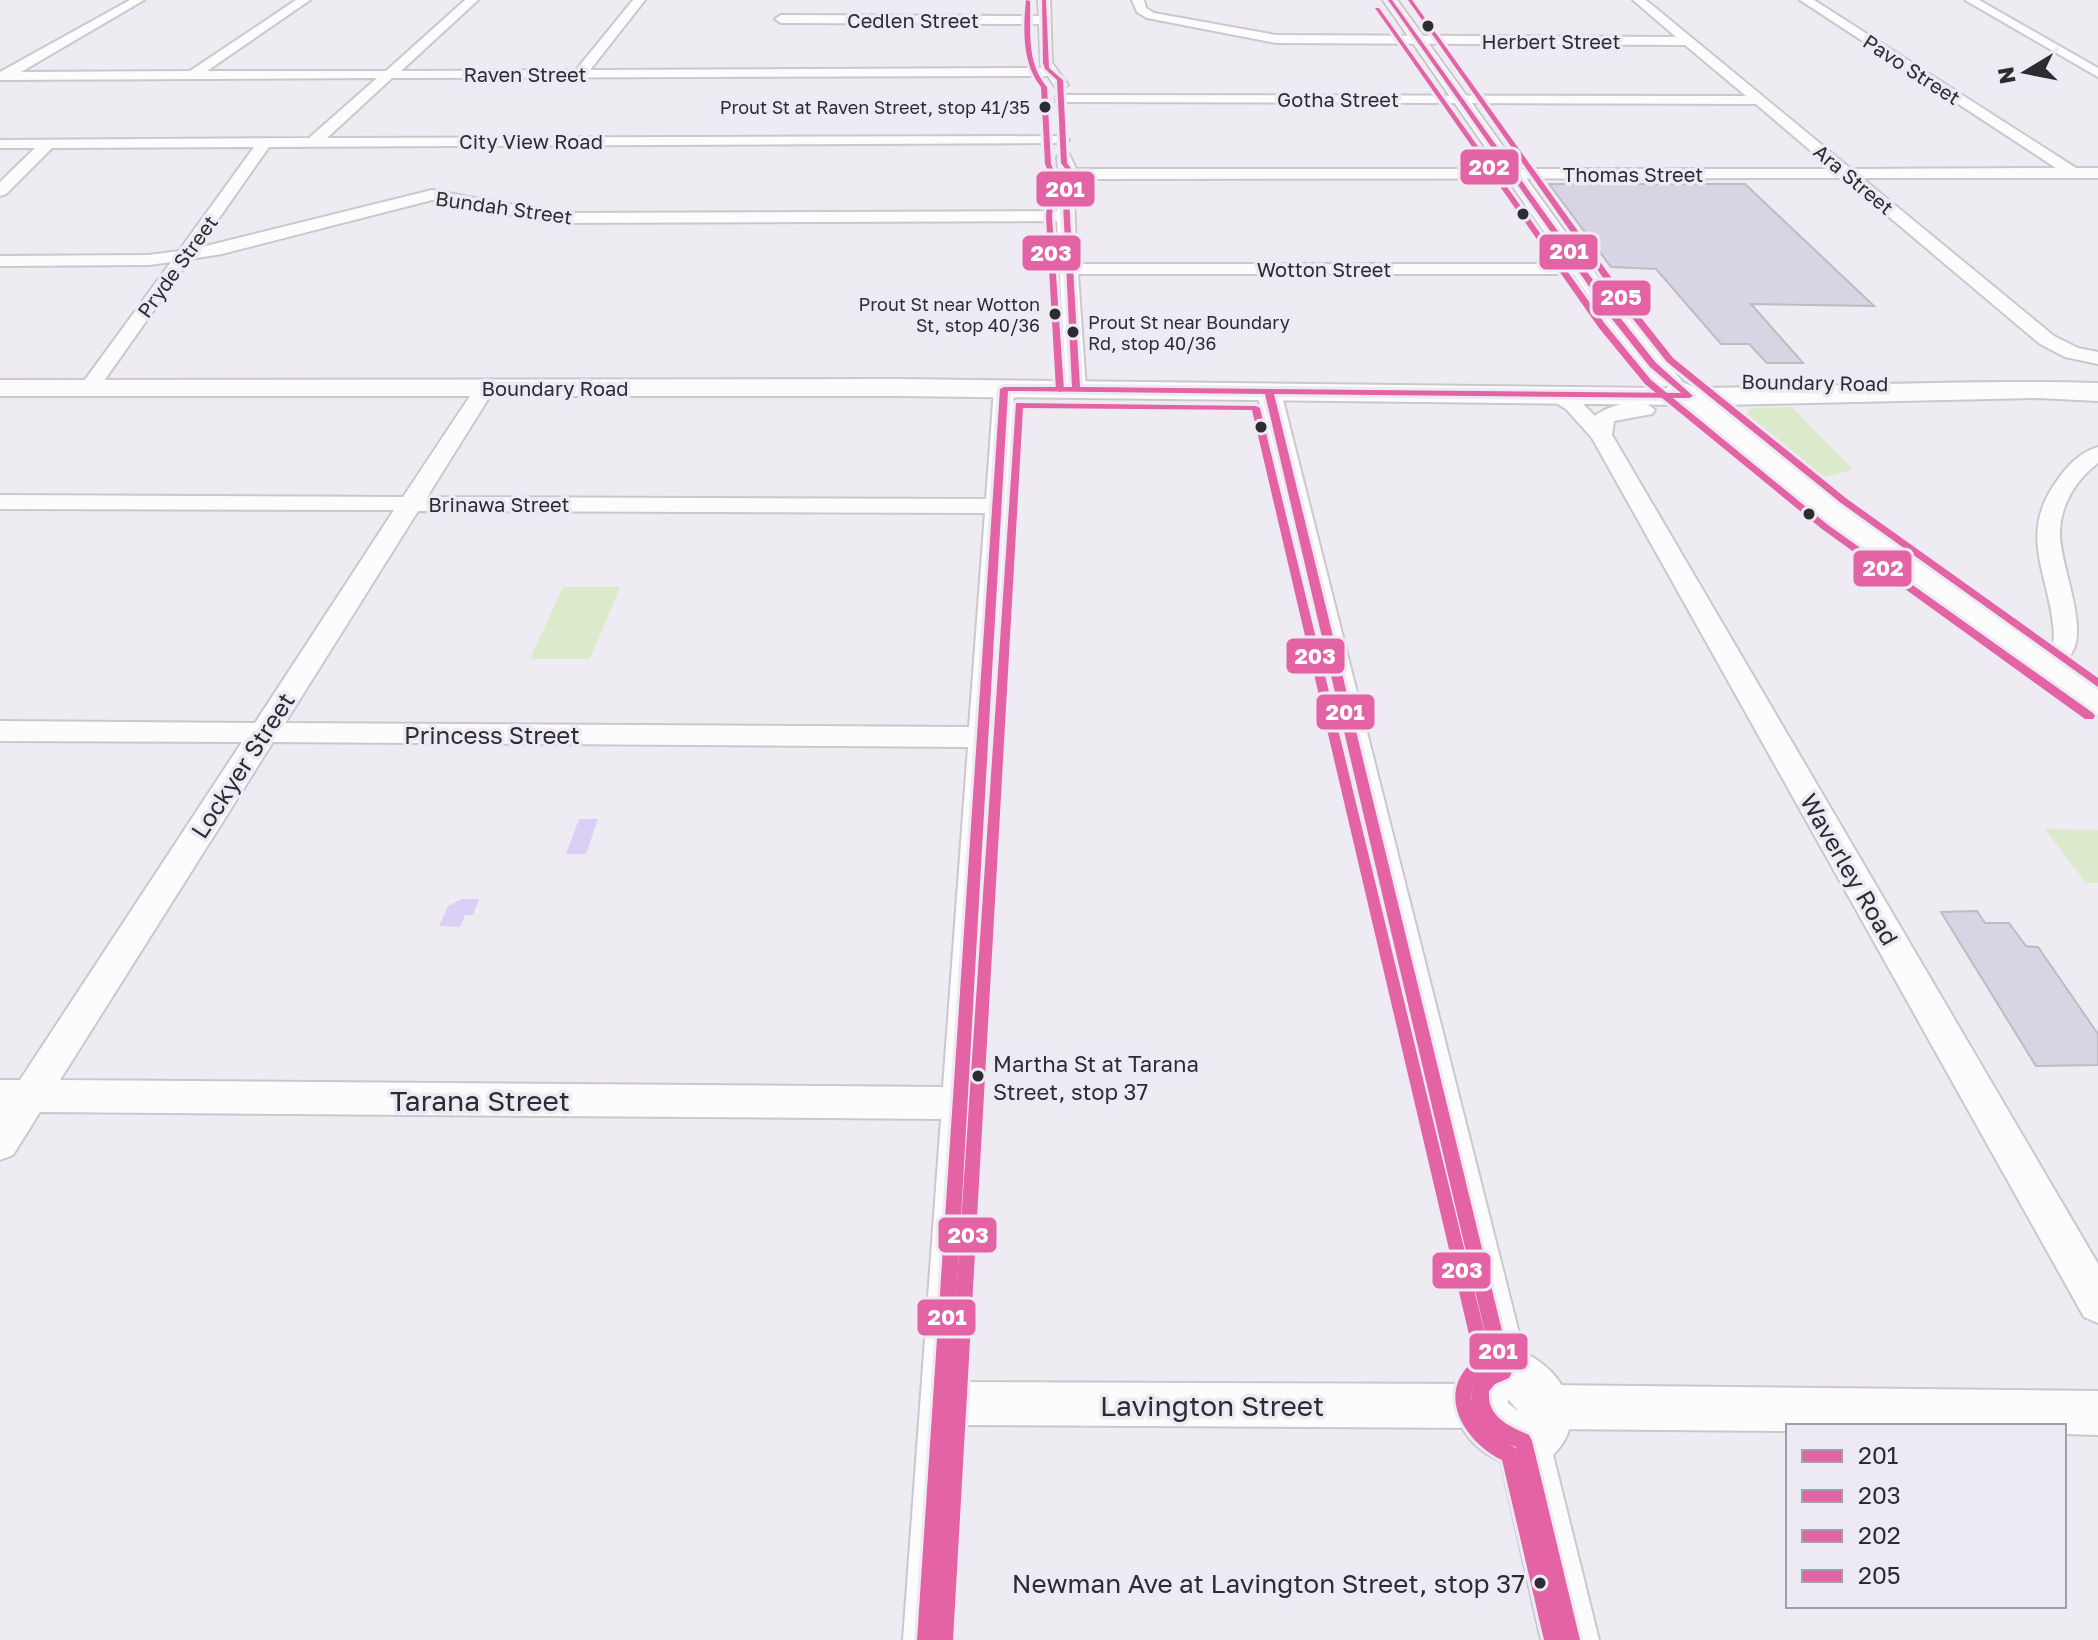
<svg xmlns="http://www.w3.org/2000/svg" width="2098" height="1640" font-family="'Golos Text',sans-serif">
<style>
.green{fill:#dceacc}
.water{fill:#dacff4}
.building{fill:#d9d4e3;stroke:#bdbcc0;stroke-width:2}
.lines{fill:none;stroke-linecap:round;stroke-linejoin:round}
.minor-casing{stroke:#cac8cd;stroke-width:4}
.tertiary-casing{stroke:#cac8cd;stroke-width:4}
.secondary-casing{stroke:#cac8cd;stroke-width:4}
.minor{fill:#fcfcfd;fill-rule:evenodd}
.tertiary{fill:#fcfcfd;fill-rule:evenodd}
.secondary{fill:#fcfcfd;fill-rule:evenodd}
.bus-1-casing{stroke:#edeaf4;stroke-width:6}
.bus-2-casing{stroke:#edeaf4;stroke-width:6}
.bus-3-casing{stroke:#edeaf4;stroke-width:6}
.bus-4-casing{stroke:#edeaf4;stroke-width:6}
.bus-1{fill:#e463a4;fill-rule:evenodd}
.bus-2{fill:#e463a4;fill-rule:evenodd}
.bus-3{fill:#e463a4;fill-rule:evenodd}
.bus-4{fill:#e463a4;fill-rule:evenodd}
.bus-dot{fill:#2d2c30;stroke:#edeaf4;stroke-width:3}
.labels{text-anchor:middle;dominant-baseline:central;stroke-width:7;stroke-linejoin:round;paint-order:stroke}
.far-bus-label{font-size:18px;fill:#2d2c30;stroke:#edeaf4;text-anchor:end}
.far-street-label{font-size:20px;fill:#2d2c30;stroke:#edeaf4}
.bus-label{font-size:22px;fill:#2d2c30;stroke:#edeaf4;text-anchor:start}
.street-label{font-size:24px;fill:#2d2c30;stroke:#edeaf4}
.near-bus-label{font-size:26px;fill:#2d2c30;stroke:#edeaf4;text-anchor:end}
.near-street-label{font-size:28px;fill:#2d2c30;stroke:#edeaf4}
.line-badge{stroke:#edeaf4;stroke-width:3}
.badge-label{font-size:22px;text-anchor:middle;font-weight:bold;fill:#fff}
</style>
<rect width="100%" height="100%" fill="#eeecf2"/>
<g class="green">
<polygon points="1792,407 1853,470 1821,478 1747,416 1748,410 1753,408"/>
<polygon points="563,587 620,587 590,659 530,659"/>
<polygon points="2045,829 2098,830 2098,883 2086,883"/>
</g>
<g class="water">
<polygon points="579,819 598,819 586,854 566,854"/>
<polygon points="462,899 479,899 473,915 465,915 460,927 439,926 448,906"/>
</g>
<g class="building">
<polygon points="1549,184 1745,184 1874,306 1751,304 1803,363 1767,363 1749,344 1721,344 1656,269 1611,267"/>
<polygon points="1977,911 1985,923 2009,923 2026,946 2038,947 2098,1034 2098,1065 2036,1066 1941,912"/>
</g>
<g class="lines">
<g class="minor-casing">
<g id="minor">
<polygon points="130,0 144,0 21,72 190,71 296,0 310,0 207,71 386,71 465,0 478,0 401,71 576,70 633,0 645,0 590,70 1041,68 1039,24 781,23 775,19 781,15 1039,16 1038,0 1050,0 1052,63 1068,85 1061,89 1056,88 1048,76 392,78 327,138 1062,136 1069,140 1067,143 269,147 198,248 432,190 556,213 1057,211 1057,182 1064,174 1058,168 1057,157 1064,153 1069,154 1076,169 1832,169 1756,104 1056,102 1056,96 1061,95 1746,96 1685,45 1276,43 1147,18 1137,12 1132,0 1144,0 1146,8 1154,13 1276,35 1676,37 1633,0 1646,0 1851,169 2056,168 1800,0 1814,0 2076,168 2098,168 2098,178 1862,178 2054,336 2078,348 2098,352 2098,364 2065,357 2040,344 1843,178 1076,179 1073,183 1077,264 1581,264 1590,269 1581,274 1078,274 1086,389 1076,395 1066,389 1057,221 556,223 432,200 222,254 190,259 96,392 89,394 79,388 171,262 149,265 0,266 0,256 149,255 179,251 254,147 52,148 6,194 0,196 0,182 35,148 0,148 0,140 309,138 377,78 0,80 0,72"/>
<polygon points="1965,0 1979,0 2098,68 2098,77"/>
<path d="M485,382L495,388L427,497L986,499L994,389L1004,383L1011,385L1014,389L1009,506L964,1382L1481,1384L1496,1391L1503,1406L1496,1421L1481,1428L962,1425L951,1640H903L941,1119L40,1112L13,1155L0,1160V1080H20L242,742L0,741V721L255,723L394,510L0,509V495L403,497L478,384ZM418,511L985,513L969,727L285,723ZM273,742L968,747L943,1087L60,1080Z"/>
<path d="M1554,390L1580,401L1595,416C1608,405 1643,396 1655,410L1652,414L1614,421L1612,435L2098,1264V1323L2084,1317L1592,438L1566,409L1544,396Z"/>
<path d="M2098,447V463C2077,479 2061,503 2060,531C2058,566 2098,643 2062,662C2052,667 2044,670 2033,667L2029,661L2033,655L2053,645L2054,635C2051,574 2015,536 2059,478C2069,464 2081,452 2098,447Z"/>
<polygon points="1545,1385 2098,1391 2098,1435 2064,1434 2064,1426 1788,1426 1788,1431 1545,1429 1530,1422 1523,1407 1530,1392"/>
</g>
</g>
<g class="tertiary-casing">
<g id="tertiary">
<polygon points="1383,0 1397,0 1623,312 1682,381 1679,386 1661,386 1645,370 1607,322"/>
<path d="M1269,385L1278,387L1281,392L1524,1353C1564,1370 1590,1420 1553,1455L1599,1640H1541L1501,1461C1455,1442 1441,1395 1474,1357L1257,392L1260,387ZM1508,1399L1519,1412L1508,1403Z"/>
</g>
</g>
<g class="secondary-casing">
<path id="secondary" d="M897,379L1659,388H1667L1670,383L1680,381L1696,388C1830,387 1965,379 2098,383V401L2039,398L1718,405L1845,507L2098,684V716L2084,712L1823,521L1682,405L897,396H0V380Z"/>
</g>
<use href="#minor" class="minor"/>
<use href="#tertiary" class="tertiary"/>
<use href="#secondary" class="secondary"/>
<g class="bus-1-casing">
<path id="bus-1" d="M1042,0H1046L1049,68L1063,80L1067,163L1075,174L1068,182L1080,387L1681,393L1650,367L1612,319L1388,0H1392L1618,315L1656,363L1693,396L1689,398L1274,394L1512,1372L1509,1378L1495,1384L1489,1391C1487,1417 1508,1426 1529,1435L1532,1441L1580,1640H1560L1516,1447C1505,1443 1495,1439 1487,1432C1466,1411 1465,1380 1493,1367L1265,394L1008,391L937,1640H917L1000,389L1004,387H1072L1062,182L1069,174L1061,163L1057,80L1045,69L1043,63Z"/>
</g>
<g class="bus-2-casing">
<g id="bus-2">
<path d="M1026,0L1030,1C1031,32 1026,62 1047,87L1051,164L1055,173L1052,217L1064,390L1060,392L1056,390L1046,217L1049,173L1045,164L1041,87C1022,64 1023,29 1026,0Z"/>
<path d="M1016,403L1256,406L1260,408L1492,1363C1489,1372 1480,1375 1476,1383C1459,1411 1495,1438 1516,1448L1519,1454L1564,1640H1544L1502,1460C1464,1442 1434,1392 1475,1360L1252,410L1023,408L953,1640H933Z"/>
</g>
</g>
<g class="bus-3-casing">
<polygon id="bus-3" points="1375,8 1379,8 1605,324 1651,380 1828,525 2093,713 2095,716 2093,719 2085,719 1822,529 1645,384 1599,328"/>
</g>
<g class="bus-4-casing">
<polygon id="bus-4" points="1408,0 1412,0 1631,305 1673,358 1847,499 2098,678 2098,687 1841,503 1667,362 1625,309"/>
</g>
<use href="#bus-1" class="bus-1"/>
<use href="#bus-2" class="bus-2"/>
<use href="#bus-3" class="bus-3"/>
<use href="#bus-4" class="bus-4"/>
</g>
<g class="bus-dot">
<circle cx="1428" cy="26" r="7"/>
<circle cx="1045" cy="107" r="7"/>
<circle cx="1523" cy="214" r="7"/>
<circle cx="1055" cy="314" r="7"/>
<circle cx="1073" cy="332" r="7"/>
<circle cx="1261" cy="427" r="7"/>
<circle cx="1809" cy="514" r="7"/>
<circle cx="978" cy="1076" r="7"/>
<circle cx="1540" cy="1583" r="7"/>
</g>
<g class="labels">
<g class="far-bus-label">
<text x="1030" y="107">Prout St at Raven Street, stop 41/35</text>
<text x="1040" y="304">Prout St near Wotton<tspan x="1040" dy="21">St, stop 40/36</tspan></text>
<text x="1088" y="322" text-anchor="start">Prout St near Boundary<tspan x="1088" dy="21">Rd, stop 40/36</tspan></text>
</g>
<g class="far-street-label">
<text x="913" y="20">Cedlen Street</text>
<text x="1551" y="41">Herbert Street</text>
<text transform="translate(1912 69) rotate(33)">Pavo Street</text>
<text x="525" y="74">Raven Street</text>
<text x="1338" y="99">Gotha Street</text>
<text x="531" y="141">City View Road</text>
<text x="1633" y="174">Thomas Street</text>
<text transform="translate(1854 179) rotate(40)">Ara Street</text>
<text transform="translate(504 207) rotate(8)">Bundah Street</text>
<text transform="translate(177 266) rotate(-54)">Pryde Street</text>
<text x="1324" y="269">Wotton Street</text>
<text transform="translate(1815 382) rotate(1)">Boundary Road</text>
<text x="555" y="388">Boundary Road</text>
<text x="499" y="504">Brinawa Street</text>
</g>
<g class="bus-label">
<text x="993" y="1063">Martha St at Tarana<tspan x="993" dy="28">Street, stop 37</tspan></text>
</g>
<g class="street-label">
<text x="492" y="734">Princess Street</text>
<text transform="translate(242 765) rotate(-57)">Lockyer Street</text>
<text transform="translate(1850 869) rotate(60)">Waverley Road</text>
</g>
<g class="near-bus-label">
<text x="1525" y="1583">Newman Ave at Lavington Street, stop 37</text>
</g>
<g class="near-street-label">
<text x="480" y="1100">Tarana Street</text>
<text x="1212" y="1405">Lavington Street</text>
</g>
</g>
<g class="line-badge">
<rect x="1459" y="148" width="61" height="38" rx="8" fill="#e463a4"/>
<rect x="1035" y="170" width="61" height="38" rx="8" fill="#e463a4"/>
<rect x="1538" y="233" width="61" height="38" rx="8" fill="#e463a4"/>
<rect x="1021" y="234" width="61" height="38" rx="8" fill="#e463a4"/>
<rect x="1591" y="279" width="61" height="38" rx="8" fill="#e463a4"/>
<rect x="1852" y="549" width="61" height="39" rx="8" fill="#e463a4"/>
<rect x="1285" y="637" width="61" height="38" rx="8" fill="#e463a4"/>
<rect x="1315" y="693" width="61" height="38" rx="8" fill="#e463a4"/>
<rect x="937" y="1216" width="61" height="38" rx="8" fill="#e463a4"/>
<rect x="1431" y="1251" width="61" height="39" rx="8" fill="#e463a4"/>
<rect x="916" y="1298" width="61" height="39" rx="8" fill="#e463a4"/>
<rect x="1468" y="1332" width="61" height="39" rx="8" fill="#e463a4"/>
</g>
<g class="badge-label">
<text x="1489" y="175">202</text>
<text x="1065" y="197">201</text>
<text x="1569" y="259">201</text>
<text x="1051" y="261">203</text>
<text x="1621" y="305">205</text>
<text x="1883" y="576">202</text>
<text x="1315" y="664">203</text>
<text x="1345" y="720">201</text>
<text x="968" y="1243">203</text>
<text x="1462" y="1278">203</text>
<text x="947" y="1325">201</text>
<text x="1498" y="1359">201</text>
</g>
<rect x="1786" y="1424" width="280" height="184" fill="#edeaf4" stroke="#a09ea6" stroke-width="2"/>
<rect x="1802" y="1450" width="40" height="12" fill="#e463a4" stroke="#a09ea6" stroke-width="2"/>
<text x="1858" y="1464" font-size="24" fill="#2d2c30">201</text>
<rect x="1802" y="1490" width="40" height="12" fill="#e463a4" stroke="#a09ea6" stroke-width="2"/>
<text x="1858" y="1504" font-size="24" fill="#2d2c30">203</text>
<rect x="1802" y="1530" width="40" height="12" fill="#e463a4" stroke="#a09ea6" stroke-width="2"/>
<text x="1858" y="1544" font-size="24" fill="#2d2c30">202</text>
<rect x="1802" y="1570" width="40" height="12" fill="#e463a4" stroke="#a09ea6" stroke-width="2"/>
<text x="1858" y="1584" font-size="24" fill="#2d2c30">205</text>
<g transform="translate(2026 72) rotate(260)" stroke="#edeaf4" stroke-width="6" paint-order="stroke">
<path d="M0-6L14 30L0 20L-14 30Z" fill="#2d2c30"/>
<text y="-12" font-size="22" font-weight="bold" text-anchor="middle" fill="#2d2c30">N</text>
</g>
</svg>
